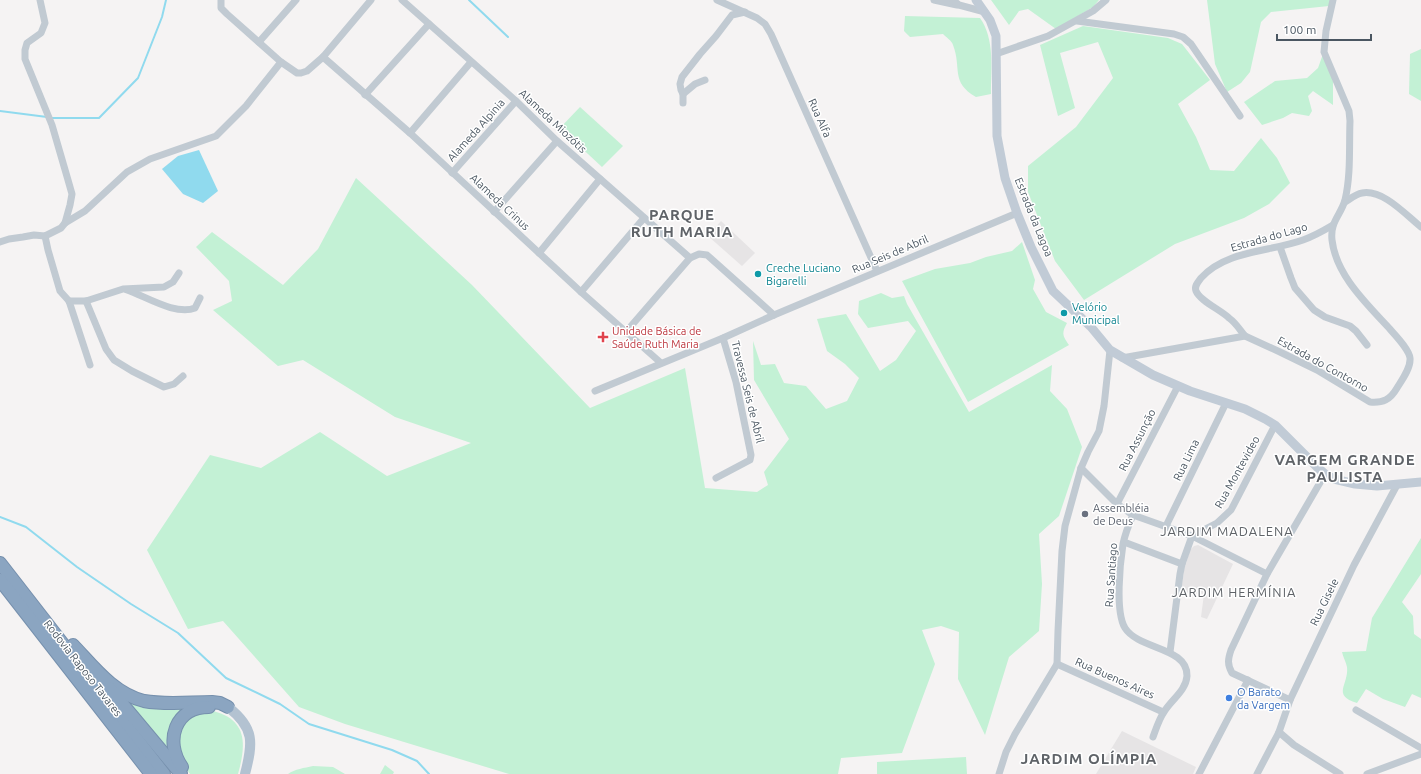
<svg xmlns="http://www.w3.org/2000/svg" width="1421" height="774" font-family="Ubuntu,sans-serif">
<style>
.education{fill:#e6e4e5}
.green{fill:#c3f1d5}
.water{fill:#90daee}
.lines{fill:none;stroke-linecap:round;stroke-linejoin:round}
.stream{stroke:#90daee;stroke-width:2}
.highway-casing{stroke:#7690ad;stroke-width:14}
.street{stroke:#c1cad2;stroke-width:7}
.secondary{stroke:#c1cbd6;stroke-width:9}
.primary{stroke:#b3c2d1;stroke-width:10}
.highway{stroke:#8ba5c1;stroke-width:12}
.culture-dot{fill:#0f9aa8;stroke:#fff;stroke-width:1.5}
.health-dot{fill:#e0444e;stroke:#fff;stroke-width:1.5}
.worship-dot{fill:#6b7280;stroke:#fff;stroke-width:1.5}
.shop-dot{fill:#3f7fe0;stroke:#fff;stroke-width:1.5}
.labels{text-anchor:middle;dominant-baseline:central;stroke-width:3;stroke-linejoin:round;paint-order:stroke}
.street-label{font-size:11px;fill:#4a5661;stroke:#fff}
.culture-label{font-size:11px;fill:#0d838f;stroke:#fff;text-anchor:start}
.health-label{font-size:11px;fill:#be3a42;stroke:#fff;text-anchor:start}
.worship-label{font-size:11px;fill:#5b616d;stroke:#fff;text-anchor:start}
.shop-label{font-size:11px;fill:#366cbe;stroke:#fff;text-anchor:start}
.quarter-label{font-size:13px;letter-spacing:1px;fill:#5f6368;stroke:#fff}
.district-label{font-size:15px;font-weight:bold;letter-spacing:1px;fill:#5f6368;stroke:#fff}
</style>
<rect width="100%" height="100%" fill="#f5f3f3"/>
<g class="education">
<polygon points="721,221 755,253 742,266 708,236"/>
<polygon points="1198,545 1233,564 1207,619 1201,617 1204,594 1181,592 1184,570 1190,550 1194,546"/>
<polygon points="1122,731 1196,767 1193,774 1096,774"/>
</g>
<g class="green">
<polygon points="991,0 1099,0 1093,7 1056,29 1028,9 1019,11 1009,25"/>
<polygon points="1207,0 1330,0 1329,6 1271,12 1261,22 1250,72 1241,83 1227,92 1215,64"/>
<path d="M905,16L980,18C995,39 991,69 991,94L976,97C950,82 962,68 953,45C952,41 946,37 943,34L910,37L904,31Z"/>
<polygon points="1083,26 1168,38 1182,44 1210,80 1178,104 1196,137 1210,170 1234,171 1261,138 1277,158 1290,183 1269,204 1244,218 1175,244 1084,300 1055,261 1028,192 1028,166 1076,127 1113,78 1098,42 1060,53 1075,108 1058,116 1040,45"/>
<polygon points="1421,49 1421,101 1409,94 1410,54"/>
<polygon points="1323,54 1333,81 1333,105 1313,91 1308,96 1312,111 1309,116 1292,113 1283,118 1262,125 1244,102 1275,81 1307,78 1318,68"/>
<polygon points="580,107 623,146 602,167 560,128"/>
<polygon points="356,178 472,285 590,408 685,368 705,488 757,492 768,485 764,472 789,439 754,380 753,341 761,365 775,364 784,383 806,386 826,409 847,401 859,378 845,364 827,351 817,319 846,314 880,371 896,360 916,331 908,321 868,328 858,314 859,301 881,293 892,298 904,296 907,304 969,412 1052,365 1050,391 1067,409 1082,447 1059,516 1039,534 1042,584 1039,631 1009,657 985,735 958,679 959,632 941,626 922,630 935,664 902,753 841,758 838,774 509,774 345,724 299,707 223,621 188,629 147,550 210,455 261,468 320,432 387,476 471,443 395,417 303,360 278,366 213,310 232,301 229,281 196,247 212,232 283,285 318,249"/>
<path d="M1022,242L1035,280L1033,289L1046,312L1067,323C1061,334 1063,336 1069,345L968,402L902,281L935,269L970,263L986,257L1012,251Z"/>
<path d="M1421,538V574L1402,602L1413,616L1414,634L1421,639V698L1412,694L1405,707L1383,699L1366,689L1357,703C1331,695 1349,685 1347,667C1346,662 1343,657 1342,652L1366,651L1372,618Z"/>
<polygon points="120,693 196,705 168,748"/>
<path d="M213,711C248,720 246,745 238,774H190L182,763L178,731L182,724L196,713Z"/>
<polygon points="966,757 967,774 877,774 877,762"/>
<polygon points="385,765 394,772 393,774 380,774"/>
<path d="M313,766L333,767L345,774H288C295,769 304,768 313,766Z"/>
</g>
<polygon class="water" points="199,150 218,191 203,203 183,194 162,169 178,156"/>
<g class="lines">
<g class="stream">
<polyline points="469,0 508,37"/>
<polyline points="0,111 47,117"/>
<polyline points="51,118 99,118 138,78 162,17 166,0"/>
<polyline points="0,517 26,527 77,567 131,604 178,633 226,678 280,704 309,724 392,750 417,761 429,774"/>
</g>
<g class="highway-casing">
<g id="highway">
<polyline points="0,563 164,774"/>
<polyline points="0,580 151,774"/>
<path d="M73,645C93,666 114,694 144,701C166,705 190,702 212,702L220,703L228,707"/>
<polyline points="109,688 181,774"/>
<path d="M182,767C164,741 175,707 209,707"/>
</g>
</g>
<g class="street">
<polyline points="40,0 45,23 41,33 27,43 25,50 25,59 52,125 68,180 72,194 70,205 65,223"/>
<polyline points="221,0 221,8 227,14 281,62 297,73 301,73 307,71 323,57 371,0"/>
<polyline points="402,0 516,101 557,141 690,258"/>
<polyline points="717,0 757,18 765,24 771,34 877,271"/>
<polyline points="934,0 957,5"/>
<polyline points="953,0 959,5 985,12"/>
<polyline points="1077,21 1174,34 1183,37 1191,44 1240,116"/>
<polyline points="259,42 296,0"/>
<polyline points="996,54 1048,36 1093,11 1106,0"/>
<polyline points="323,57 410,133 581,292 661,363"/>
<polyline points="683,94 695,84 705,80"/>
<polyline points="365,95 429,24"/>
<polyline points="683,103 683,94 681,90 680,84 682,77 700,54 716,36 732,15 745,12"/>
<polyline points="410,133 471,62"/>
<polyline points="452,173 516,101"/>
<path d="M1345,202C1350,199 1356,194 1362,193C1383,189 1406,215 1421,227"/>
<polyline points="494,212 557,141"/>
<polyline points="45,236 48,250 60,291 69,301 90,365"/>
<polyline points="0,242 9,239 23,237 34,235 45,236 61,228 65,223 85,211 127,172 150,159 216,136 246,106 281,62"/>
<polyline points="1280,247 1291,278 1295,288 1314,310 1325,317 1350,326 1356,331 1367,345"/>
<polyline points="539,253 600,179"/>
<path d="M127,290C145,296 176,316 195,308L200,298"/>
<polyline points="581,292 644,218"/>
<polyline points="69,301 86,301 123,289 164,287 173,282 179,273"/>
<polyline points="86,301 106,349 114,360 132,371 164,387 174,384 183,376"/>
<polyline points="625,333 690,258 699,254 707,255 774,315"/>
<path d="M1245,336C1240,330 1236,323 1229,318C1221,310 1200,301 1196,291C1194,286 1198,282 1201,278C1226,250 1270,252 1303,240C1314,236 1323,231 1333,225"/>
<path d="M1122,358L1245,336L1280,352L1317,370L1370,402C1383,403 1390,400 1397,388C1402,380 1411,368 1410,358C1409,349 1395,335 1389,328C1366,303 1336,275 1332,240C1330,221 1341,215 1345,200C1351,175 1349,147 1350,121L1349,111L1324,52L1326,31L1333,0"/>
<polyline points="595,391 723,338 774,315 1017,213"/>
<polyline points="1081,468 1117,504 1133,515 1192,536 1267,574"/>
<polyline points="716,478 750,460 751,455 736,382 723,338"/>
<polyline points="1117,504 1178,386"/>
<path d="M1133,515C1129,524 1125,534 1123,544C1120,563 1115,612 1125,628C1139,650 1188,647 1187,676C1186,691 1171,700 1164,712C1159,719 1156,729 1153,737"/>
<polyline points="1166,526 1226,403"/>
<polyline points="1192,536 1217,523 1231,510 1275,425"/>
<polyline points="1124,542 1182,564"/>
<polyline points="1170,652 1180,574 1182,564 1192,536"/>
<polyline points="1057,664 1163,712"/>
<path d="M1290,700L1232,673C1227,664 1228,659 1231,650L1267,574L1325,474"/>
<polyline points="1356,710 1421,748"/>
<polyline points="1279,732 1294,745 1340,774"/>
<polyline points="999,774 1006,752 1015,734 1057,664 1058,631 1062,551 1065,526 1081,468 1088,452 1099,431 1104,406 1110,350"/>
<polyline points="1199,774 1248,680"/>
<polyline points="1257,774 1279,732 1290,700 1354,565 1397,485"/>
<polyline points="1367,774 1421,754"/>
</g>
<polyline class="secondary" points="976,0 990,20 996,36 997,136 1005,178 1017,213 1031,247 1053,291 1091,327 1110,350 1153,375 1190,391 1245,409 1265,419 1275,425 1317,467 1325,474 1334,479 1355,484 1377,486 1421,482"/>
<path class="primary" d="M228,707C255,728 253,743 245,774"/>
<use href="#highway" class="highway"/>
</g>
<g class="culture-dot">
<circle cx="758" cy="274" r="4"/>
<circle cx="1064" cy="313" r="4"/>
</g>
<path class="health-dot" d="M601 331h4v4h4v4h-4v4h-4v-4h-4v-4h4z"/>
<circle class="worship-dot" cx="1085" cy="514" r="4"/>
<circle class="shop-dot" cx="1229" cy="698" r="4"/>
<g class="labels">
<g class="street-label">
<text transform="translate(820 118) rotate(66)">Rua Alfa</text>
<text transform="translate(553 121) rotate(43)">Alameda Miozótis</text>
<text transform="translate(476 130) rotate(-48)">Alameda Alpinia</text>
<text transform="translate(500 202) rotate(43)">Alameda Crinus</text>
<text transform="translate(1034 217) rotate(68)">Estrada da Lagoa</text>
<text transform="translate(1269 237) rotate(-16)">Estrada do Lago</text>
<text transform="translate(890 254) rotate(-23)">Rua Seis de Abril</text>
<text transform="translate(1323 364) rotate(29)">Estrada do Contorno</text>
<text transform="translate(748 392) rotate(76)">Travessa Seis de Abril</text>
<text transform="translate(1137 440) rotate(-63)">Rua Assunção</text>
<text transform="translate(1186 460) rotate(-64)">Rua Lima</text>
<text transform="translate(1237 472) rotate(-61)">Rua Montevideo</text>
<text transform="translate(1111 575) rotate(-86)">Rua Santiago</text>
<text transform="translate(1324 602) rotate(-64)">Rua Gisele</text>
<text transform="translate(83 668) rotate(52)">Rodovia Raposo Tavares</text>
<text transform="translate(1115 678) rotate(24)">Rua Buenos Aires</text>
</g>
<g class="culture-label">
<text x="766" y="268">Creche Luciano<tspan x="766" dy="13">Bigarelli</tspan></text>
<text x="1072" y="307">Velório<tspan x="1072" dy="13">Municipal</tspan></text>
</g>
<g class="health-label">
<text x="612" y="331">Unidade Básica de<tspan x="612" dy="13">Saúde Ruth Maria</tspan></text>
</g>
<g class="worship-label">
<text x="1093" y="508">Assembléia<tspan x="1093" dy="13">de Deus</tspan></text>
</g>
<g class="shop-label">
<text x="1237" y="692">O Barato<tspan x="1237" dy="13">da Vargem</tspan></text>
</g>
<g class="quarter-label">
<text x="1227" y="531">JARDIM MADALENA</text>
<text x="1234" y="592">JARDIM HERMÍNIA</text>
</g>
<g class="district-label">
<text x="682" y="214">PARQUE<tspan x="682" dy="17">RUTH MARIA</tspan></text>
<text x="1345" y="459">VARGEM GRANDE<tspan x="1345" dy="17">PAULISTA</tspan></text>
<text x="1089" y="758">JARDIM OLÍMPIA</text>
</g>
</g>
<path d="M1277 34v6h94v-6" fill="none" stroke="#4a5661" stroke-width="2"/>
<text x="1283" y="34" font-size="12" fill="#4a5661" stroke="#ffffff" stroke-width="3" paint-order="stroke">100 m</text>
</svg>
